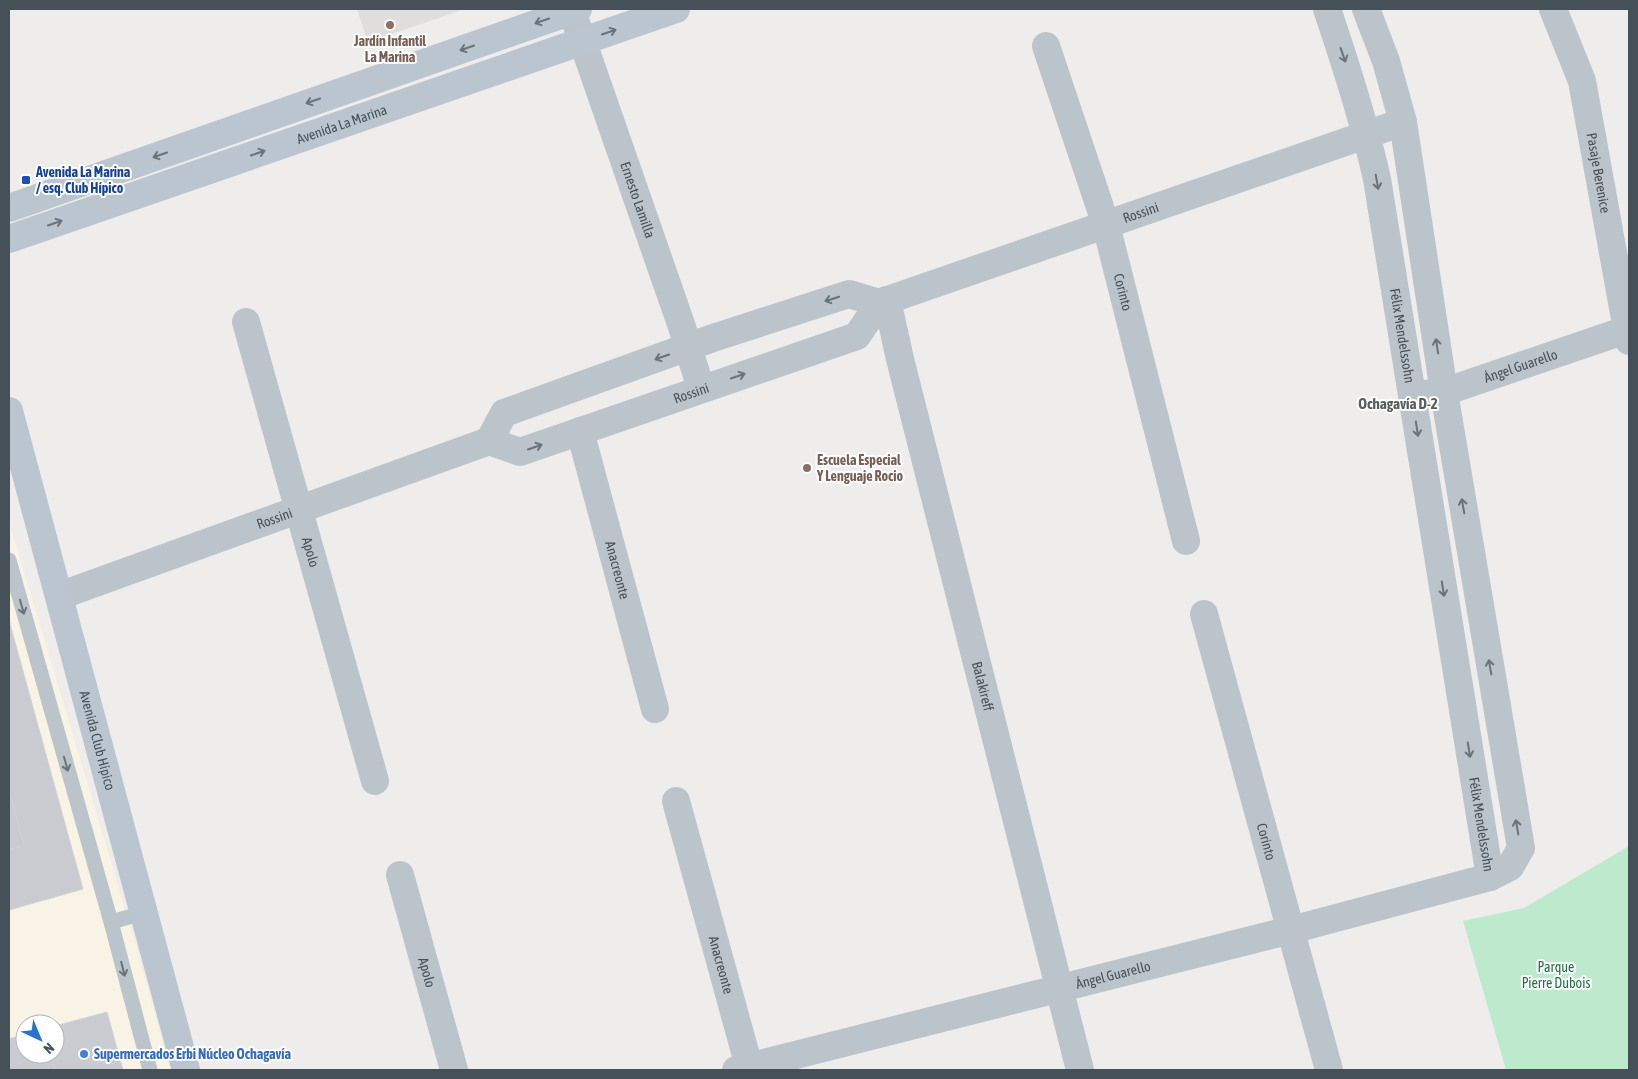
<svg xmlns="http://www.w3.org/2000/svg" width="1638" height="1079" font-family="'Asap Condensed',sans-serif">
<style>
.commercial{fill:#f9f3e5;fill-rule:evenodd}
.education{fill:#e0dddd}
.green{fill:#bdeacd}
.building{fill:#cacbd1;stroke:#d0d2d7}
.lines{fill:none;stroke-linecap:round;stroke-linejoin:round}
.lane{stroke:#bbc4ca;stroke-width:15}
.street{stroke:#bbc4ca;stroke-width:28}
.secondary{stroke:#bbc5cf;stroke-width:28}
.oneway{stroke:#69737c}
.oneway2{stroke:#69737a}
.education-dot{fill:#8d6e63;stroke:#fff;stroke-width:2}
.transit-dot{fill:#1a4fb4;stroke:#fff;stroke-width:2}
.shop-dot{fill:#3f7fe0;stroke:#fff;stroke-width:2}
.labels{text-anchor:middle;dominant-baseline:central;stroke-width:4;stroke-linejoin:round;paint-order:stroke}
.education-label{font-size:14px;font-weight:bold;fill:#785e54;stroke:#fff}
.street-label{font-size:14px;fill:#465058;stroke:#fff}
.transit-label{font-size:14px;font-weight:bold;fill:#164399;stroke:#fff;text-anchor:start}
.park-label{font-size:14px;fill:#1e7246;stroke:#fff}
.shop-label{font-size:14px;font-weight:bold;fill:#366cbe;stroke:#fff;text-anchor:start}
.neighbourhood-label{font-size:15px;font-weight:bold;fill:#595d60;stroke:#fff}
</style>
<rect width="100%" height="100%" fill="#efecec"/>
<path class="commercial" d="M9,522L138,952L170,1070H9ZM25,1024H55V1054H25Z"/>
<polygon class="education" points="357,9 465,9 368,42"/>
<polygon class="green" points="1629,846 1629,1070 1506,1070 1463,921 1524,908"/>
<g class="building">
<polygon points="9,620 83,889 9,910"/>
<polygon points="9,791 24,845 9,850"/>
<polygon points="107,1012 123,1070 9,1070 9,1039 25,1035 25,1054 55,1054 55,1026"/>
<polygon points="25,1035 25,1054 51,1054 55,1070 9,1070 9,1039"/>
</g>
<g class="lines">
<g class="lane">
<polyline points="9,560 111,922 150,1070"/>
<polyline points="111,922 143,913"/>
</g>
<g class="street">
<path id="s1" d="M1327,9C1346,65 1364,121 1377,179L1490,877"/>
<path id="s2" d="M1553,9L1582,81L1629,341"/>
<path id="s3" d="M572,11L682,327L701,389"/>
<path id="s4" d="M1046,46L1106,225L1186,541"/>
<path id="s5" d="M887,300L900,359L1080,1070"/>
<path id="s6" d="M246,322L375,781"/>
<path id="s7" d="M1425,394L1444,392L1629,329"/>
<path id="s8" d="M580,431L655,709"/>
<path id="s9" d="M489,441L504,413L713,338L849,294L879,303L1403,122"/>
<path id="s10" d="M59,596L489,441L520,452L857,336L879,303"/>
<path id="s11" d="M1204,614L1329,1070"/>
<path id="s12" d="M676,801L750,1070"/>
<path id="s13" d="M400,875L454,1070"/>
<path id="s14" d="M736,1070L1291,930L1490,877L1510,867L1521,848L1444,392L1403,122L1386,61L1366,9"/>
</g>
<g class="secondary">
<polyline points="9,208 578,9"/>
<path id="s15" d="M9,239L676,9"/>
<path id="s16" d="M9,411L186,1070"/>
</g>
</g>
<defs><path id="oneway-shaft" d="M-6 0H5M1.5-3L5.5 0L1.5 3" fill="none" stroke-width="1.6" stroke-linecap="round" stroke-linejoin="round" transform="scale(1.25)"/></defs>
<g class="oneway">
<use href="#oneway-shaft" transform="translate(542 21) rotate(161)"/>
<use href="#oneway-shaft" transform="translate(609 32) rotate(-19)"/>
<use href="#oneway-shaft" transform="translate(467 48) rotate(161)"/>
<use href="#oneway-shaft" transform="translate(313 101) rotate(161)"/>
<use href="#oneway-shaft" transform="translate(258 153) rotate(-19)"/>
<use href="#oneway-shaft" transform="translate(160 155) rotate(161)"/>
<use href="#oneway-shaft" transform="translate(55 223) rotate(-19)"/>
</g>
<g class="oneway2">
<use href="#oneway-shaft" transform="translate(1343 55) rotate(71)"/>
<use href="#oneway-shaft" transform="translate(1377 182) rotate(80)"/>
<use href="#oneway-shaft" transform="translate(832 299) rotate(162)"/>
<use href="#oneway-shaft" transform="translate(1437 346) rotate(-99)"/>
<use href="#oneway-shaft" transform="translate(662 357) rotate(161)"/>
<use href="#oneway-shaft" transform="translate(738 376) rotate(-19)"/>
<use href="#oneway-shaft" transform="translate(1417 429) rotate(81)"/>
<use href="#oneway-shaft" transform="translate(535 447) rotate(-19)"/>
<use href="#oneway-shaft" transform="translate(1463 506) rotate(-100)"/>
<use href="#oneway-shaft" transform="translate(1443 589) rotate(81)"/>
<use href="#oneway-shaft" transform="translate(22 607) rotate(74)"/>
<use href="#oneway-shaft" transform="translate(1490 667) rotate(-100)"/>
<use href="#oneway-shaft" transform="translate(1469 750) rotate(81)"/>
<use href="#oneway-shaft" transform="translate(66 764) rotate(74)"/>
<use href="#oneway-shaft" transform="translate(1517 827) rotate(-100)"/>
<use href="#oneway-shaft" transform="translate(123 969) rotate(76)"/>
</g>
<g class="education-dot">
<circle cx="390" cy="25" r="5"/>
<circle cx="807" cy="468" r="5"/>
</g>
<rect class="transit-dot" x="21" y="175" width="10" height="10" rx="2.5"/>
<circle class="shop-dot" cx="84" cy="1054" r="5"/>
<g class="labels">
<g class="education-label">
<text x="390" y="41">Jardín Infantil<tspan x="390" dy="16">La Marina</tspan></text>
<text x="817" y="460" text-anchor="start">Escuela Especial<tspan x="817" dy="16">Y Lenguaje Rocio</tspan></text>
</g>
<g class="street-label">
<text stroke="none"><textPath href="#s15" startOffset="352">Avenida La Marina</textPath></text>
<text stroke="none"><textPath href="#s2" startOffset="171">Pasaje Berenice</textPath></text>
<text stroke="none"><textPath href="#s3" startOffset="200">Ernesto Lamilla</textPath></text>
<text stroke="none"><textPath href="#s9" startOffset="705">Rossini</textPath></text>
<text stroke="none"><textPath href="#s4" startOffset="258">Corinto</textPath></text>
<text stroke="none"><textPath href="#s1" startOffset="336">Félix Mendelssohn</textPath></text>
<text stroke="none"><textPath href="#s7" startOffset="100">Ángel Guarello</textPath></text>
<text stroke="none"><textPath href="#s10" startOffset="671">Rossini</textPath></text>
<text stroke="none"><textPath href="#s10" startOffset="229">Rossini</textPath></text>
<text stroke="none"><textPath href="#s6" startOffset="239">Apolo</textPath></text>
<text stroke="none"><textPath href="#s8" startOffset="144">Anacreonte</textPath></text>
<text stroke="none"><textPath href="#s5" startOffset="398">Balakireff</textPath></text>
<text stroke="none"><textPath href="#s16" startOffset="341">Avenida Club Hípico</textPath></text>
<text stroke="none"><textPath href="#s1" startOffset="831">Félix Mendelssohn</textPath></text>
<text stroke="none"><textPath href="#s11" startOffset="236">Corinto</textPath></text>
<text stroke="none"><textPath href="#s12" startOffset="170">Anacreonte</textPath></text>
<text stroke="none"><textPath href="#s13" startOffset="101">Apolo</textPath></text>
<text stroke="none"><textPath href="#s14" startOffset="389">Ángel Guarello</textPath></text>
</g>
<g class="transit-label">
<text x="36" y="172">Avenida La Marina<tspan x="36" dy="16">/ esq. Club Hípico</tspan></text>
</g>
<g class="park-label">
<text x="1556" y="967">Parque<tspan x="1556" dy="16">Pierre Dubois</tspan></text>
</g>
<g class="shop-label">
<text x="94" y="1054">Supermercados Erbi Núcleo Ochagavía</text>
</g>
<g class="neighbourhood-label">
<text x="1398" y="403">Ochagavía D-2</text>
</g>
</g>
<rect width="1638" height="1079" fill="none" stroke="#465058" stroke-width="20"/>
<g transform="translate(40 1039) rotate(136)"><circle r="24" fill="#ffffff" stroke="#b5b9bc"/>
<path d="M0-4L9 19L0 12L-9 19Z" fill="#2773cd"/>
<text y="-8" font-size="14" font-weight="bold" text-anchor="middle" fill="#465058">N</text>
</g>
</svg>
